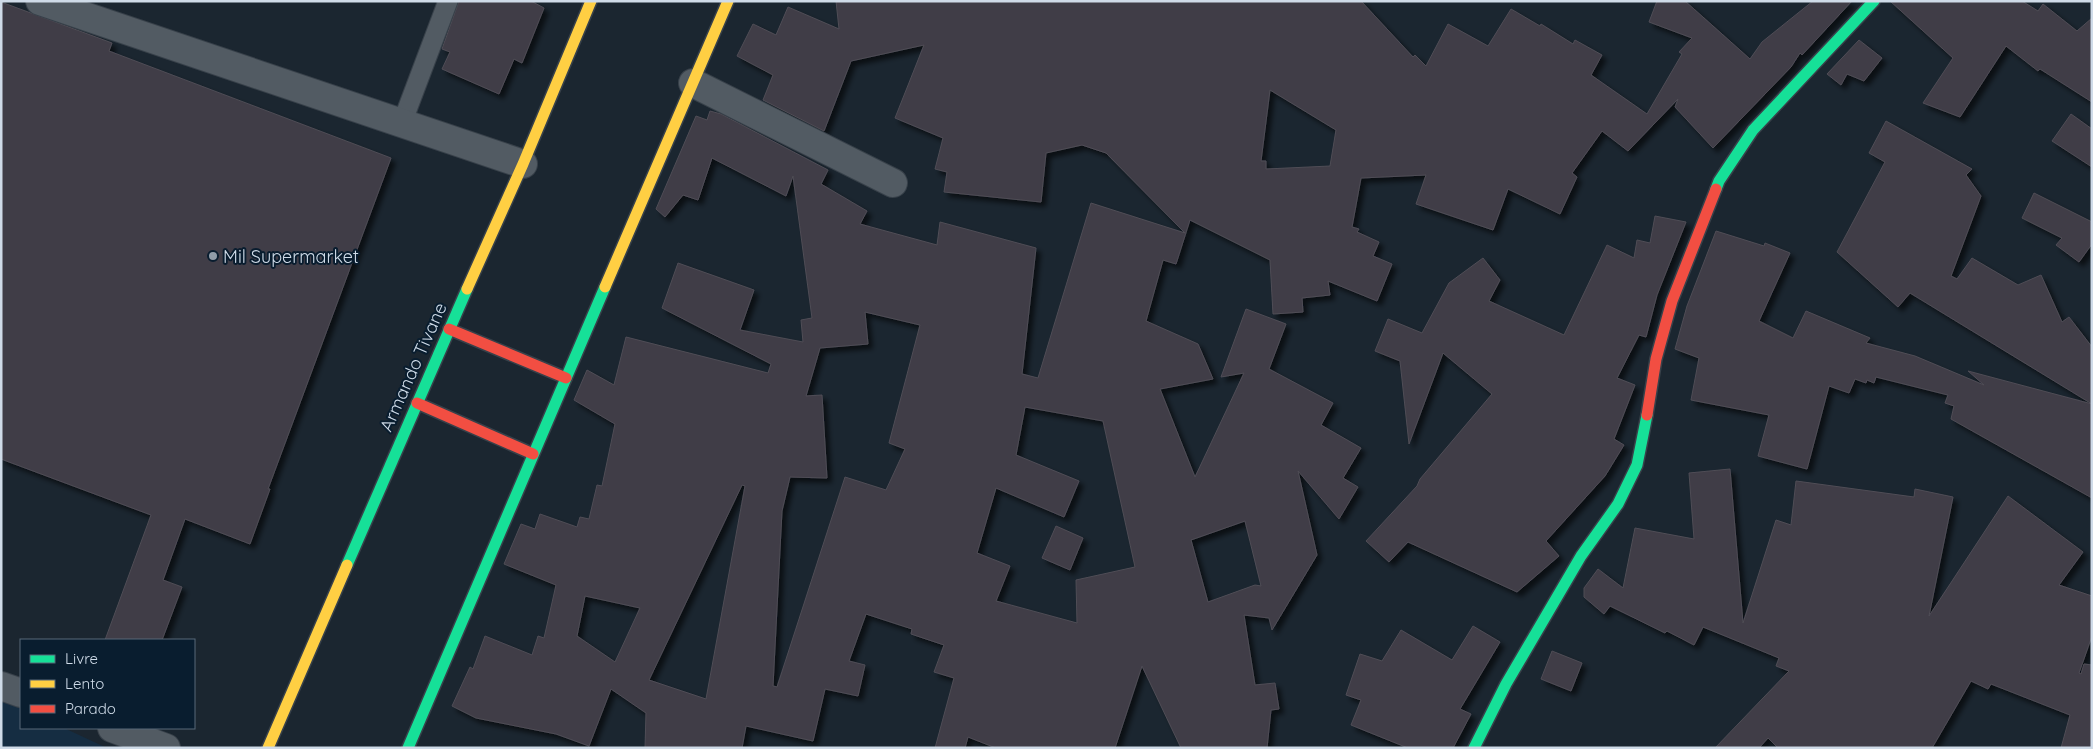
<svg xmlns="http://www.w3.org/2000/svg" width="2093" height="749" font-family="Quicksand,sans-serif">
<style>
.built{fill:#152d42}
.building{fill:#403c46;stroke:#4f4d56;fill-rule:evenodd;filter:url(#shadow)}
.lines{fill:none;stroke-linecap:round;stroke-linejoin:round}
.lane-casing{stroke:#38414a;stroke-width:21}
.street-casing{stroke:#38414a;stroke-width:30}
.fast-casing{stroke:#38414a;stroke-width:14}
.slow-casing{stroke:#38414a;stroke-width:14}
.jam-casing{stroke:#38414a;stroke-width:14}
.lane{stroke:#525b63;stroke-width:19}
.street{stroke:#525b63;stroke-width:28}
.fast{stroke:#16e098;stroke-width:11}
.slow{stroke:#ffcf43;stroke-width:11}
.jam{stroke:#f24e42;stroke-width:11}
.poi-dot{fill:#909ca8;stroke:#091d2f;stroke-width:2}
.labels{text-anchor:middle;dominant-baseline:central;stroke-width:4;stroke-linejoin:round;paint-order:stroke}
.poi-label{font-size:18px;fill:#cfdbe8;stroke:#091d2f;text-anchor:start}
.street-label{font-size:18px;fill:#cfdbe8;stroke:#091d2f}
</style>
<defs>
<filter id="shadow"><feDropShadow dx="4.5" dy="4.5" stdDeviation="2.5" flood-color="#0009"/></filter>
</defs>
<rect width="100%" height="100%" fill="#1b2630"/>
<polygon class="built" points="1,698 21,708 21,728 64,728 107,748 1,748"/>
<g class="building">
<polygon points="459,1 531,1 544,8 522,63 514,59 499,94 442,69 450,52 442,49"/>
<path d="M836,1H1361L1413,57L1415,55L1426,66L1448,24L1488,46L1511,9L1540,26L1541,24L1573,44L1575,40L1602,55L1591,75L1647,114L1682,54L1679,52L1692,38L1649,22L1657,1H1685L1750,59L1762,42L1813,1H1852L1802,55L1800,53L1791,67L1713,148L1675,107L1678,99L1628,151L1602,131L1572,173L1577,177L1560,214L1508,189L1493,230L1416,204L1426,175L1361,178L1352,227L1359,229L1357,232L1379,242L1373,256L1392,264L1377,301L1328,281L1330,295L1302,298L1303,312L1273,314L1270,260L1190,220L1176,264L1163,260L1146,321L1198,344L1213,379L1160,389L1195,477L1244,373L1221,377L1246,309L1286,324L1269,369L1333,403L1321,425L1361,448L1343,478L1358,487L1339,519L1298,471L1317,555L1272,630L1269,618L1244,615L1255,685L1275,683L1279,709L1271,710L1267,748H1181L1142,666L1115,748H996L968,737L965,748H935L954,678L934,672L944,645L911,634L912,629L866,614L849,661L865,665L858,696L825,689L813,741L746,726L742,748H645L646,713L611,689L589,746L556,734L476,718L452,706L470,667L473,669L485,636L532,655L538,636L544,638L556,585L504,564L521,524L535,529L540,514L577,527L580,517L589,519L597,485L602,486L615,424L574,400L587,370L614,385L626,337L768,373L771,364L662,308L678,263L754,290L740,330L803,342L801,320L812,318L793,176L786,196L712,158L698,200L683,195L665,217L656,209L696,116L707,120L710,111L721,114L828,170L821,184L867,211L860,224L937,245L940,222L1036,248L1022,374L1038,378L1091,203L1185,233L1106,153L1082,145L1046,153L1041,202L944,192L947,172L935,169L943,138L895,118L924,45L851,61L824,131L763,100L773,75L737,56L753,24L776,35L788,7L839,29ZM1270,90L1336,130L1330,166L1266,169V161H1261ZM865,312L920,325L889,443L905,449L886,490L845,477L777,687L773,686L782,511L790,477L827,478L822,395L806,396L820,348L868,344ZM1025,407L1103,421L1135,567L1076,580L1077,623L996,601L1010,566L977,553L996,488L1064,517L1079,481L1016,455ZM742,485L745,486L706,699L649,680ZM1245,521L1261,586L1255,585L1208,602L1191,540ZM585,596L640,608L615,662L577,636Z"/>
<polygon points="1890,1 2022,1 2038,11 2043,4 2077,31 2092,18 2092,102 2040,69 2038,71 2006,46 1960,117 1923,103 1953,58"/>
<polygon points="1,2 112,43 109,51 391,158 268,489 270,489 250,544 185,519 163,580 182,587 162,640 105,640 151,515 1,459"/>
<polygon points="1859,40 1882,58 1864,81 1847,74 1841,85 1827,74"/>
<polygon points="2071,114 2092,129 2092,167 2052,141"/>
<polygon points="1886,121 1972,169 1966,175 1981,196 1951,276 1957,279 1972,258 2018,285 2041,275 2062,322 2069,317 2092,347 2092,404 1910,293 1898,307 1837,252 1885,162 1869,153"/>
<polygon points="2034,193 2092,222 2092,244 2079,262 2056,245 2062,238 2022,218"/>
<polygon points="1655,216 1686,222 1657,295 1646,337 1639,335 1617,378 1635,385 1614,439 1624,445 1605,476 1546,541 1559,556 1517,592 1408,542 1389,562 1366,541 1417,486 1420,479 1492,394 1443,353 1409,444 1400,361 1375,351 1388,319 1422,333 1449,283 1483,258 1500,280 1489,301 1564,335 1607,245 1634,258 1637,240 1650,243"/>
<polygon points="1716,231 1764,246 1765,243 1790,253 1759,321 1793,338 1806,311 1870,338 1866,343 1915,356 1984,385 1968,371 2092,404 2092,498 1951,419 1954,406 1945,403 1948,395 1876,377 1874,383 1867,380 1866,383 1855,379 1849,393 1829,386 1807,469 1758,456 1769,415 1691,400 1699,358 1675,349 1687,306"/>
<polygon points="1730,469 1743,623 1776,520 1791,525 1796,481 1914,497 1915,489 1953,497 1929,616 2008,496 2083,552 2059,585 2092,596 2092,636 2079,673 2081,674 2084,664 2092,665 2092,748 2061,748 2070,715 1991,684 1988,689 1971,681 1932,748 1778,748 1768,738 1759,748 1715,748 1789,671 1776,666 1779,658 1703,627 1694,645 1667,631 1665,633 1610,606 1604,614 1584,597 1584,588 1598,569 1623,588 1635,528 1694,539 1689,473"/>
<polygon points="1056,526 1083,538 1070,570 1042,558"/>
<polygon points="1473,626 1500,642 1460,709 1471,714 1453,748 1408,748 1351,725 1361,700 1346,695 1360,654 1382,661 1401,630 1452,660"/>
<polygon points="1552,651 1582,663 1571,691 1541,679"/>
</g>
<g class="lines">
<g class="lane-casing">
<polyline id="lane" points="402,123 448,1"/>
</g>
<g class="street-casing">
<g id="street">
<polyline points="40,1 523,164"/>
<polyline points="693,83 893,183"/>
<polyline points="1,686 21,693"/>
<polyline points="112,728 166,748"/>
</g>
</g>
<g class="fast-casing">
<g id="fast">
<polyline points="1716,189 1719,181 1753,130 1874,1"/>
<polyline points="347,565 467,289"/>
<polyline points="408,748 605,287"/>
<polyline points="1474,748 1506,684 1581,556 1618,504 1637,465 1647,415"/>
</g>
</g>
<g class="slow-casing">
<g id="slow">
<polyline points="605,287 728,1"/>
<polyline points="467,289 523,164 591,1"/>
<polyline points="268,748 347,565"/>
</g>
</g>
<g class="jam-casing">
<g id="jam">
<polyline points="449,329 566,378"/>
<polyline points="417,403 533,454"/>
<polyline points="1647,415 1656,359 1672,301 1716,189"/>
</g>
</g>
<use href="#lane" class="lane"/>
<use href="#street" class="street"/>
<use href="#fast" class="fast"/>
<use href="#slow" class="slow"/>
<use href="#jam" class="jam"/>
</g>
<circle class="poi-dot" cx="213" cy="256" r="5"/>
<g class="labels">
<g class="poi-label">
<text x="223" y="256">Mil Supermarket</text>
</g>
<g class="street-label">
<text transform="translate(413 367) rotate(-66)">Armando Tivane</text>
</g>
</g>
<rect width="2093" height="749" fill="none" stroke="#cfdbe8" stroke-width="5"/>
<rect x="20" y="639" width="175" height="90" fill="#091d2f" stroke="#586979"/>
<rect x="30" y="655" width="25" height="8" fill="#16e098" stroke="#586979"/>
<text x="65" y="664" font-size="15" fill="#cfdbe8">Livre</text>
<rect x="30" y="680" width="25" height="8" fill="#ffcf43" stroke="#586979"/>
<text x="65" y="689" font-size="15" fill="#cfdbe8">Lento</text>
<rect x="30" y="705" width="25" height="8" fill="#f24e42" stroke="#586979"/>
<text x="65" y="714" font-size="15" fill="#cfdbe8">Parado</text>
</svg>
